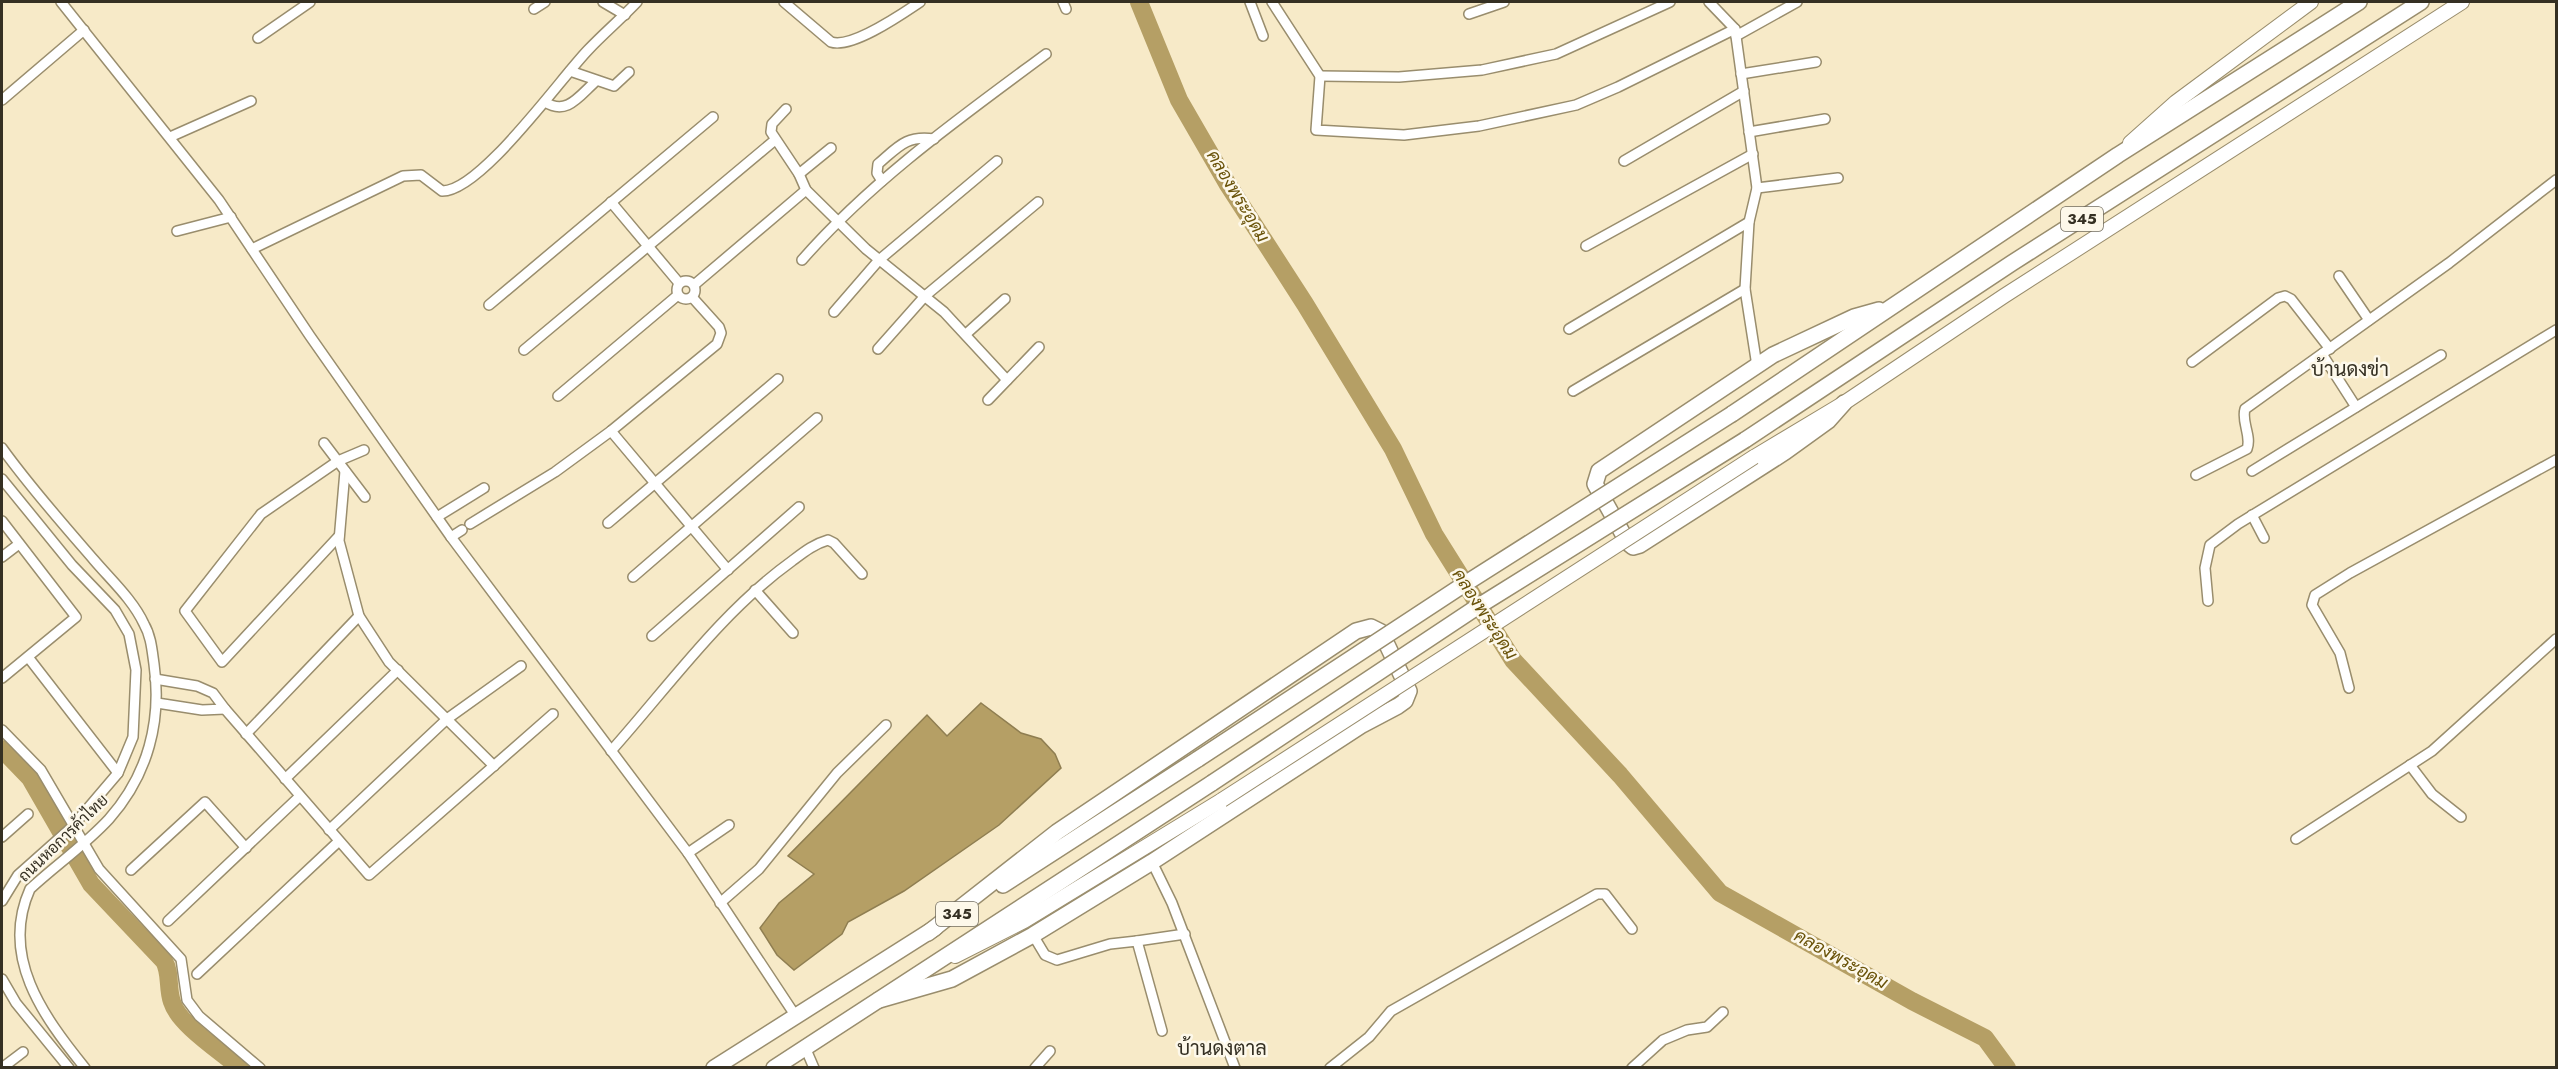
<svg xmlns="http://www.w3.org/2000/svg" width="2558" height="1069" font-family="Jost,Sarabun,sans-serif">
<style>
.water{fill:#b59f65;stroke:#8f7e51;stroke-width:1.5}
.lines{fill:none;stroke-linecap:round;stroke-linejoin:round}
.river{stroke:#b59f65;stroke-width:18}
.minor-casing{stroke:#998d6d;stroke-width:12}
.secondary-casing{stroke:#998d6d;stroke-width:16}
.primary-casing{stroke:#998d6d;stroke-width:18}
.minor{stroke:#fff;stroke-width:9}
.secondary{stroke:#fff;stroke-width:14}
.primary{stroke:#fff;stroke-width:15}
.secondary-bridge-casing{stroke:#998d6d;stroke-width:16;stroke-linecap:butt}
.primary-bridge-casing{stroke:#998d6d;stroke-width:18;stroke-linecap:butt}
.secondary-bridge{stroke:#fff;stroke-width:14}
.primary-bridge{stroke:#fff;stroke-width:15}
.labels{text-anchor:middle;dominant-baseline:central;stroke-width:5;stroke-linejoin:round;paint-order:stroke}
.shield{fill:#fdf8ea;stroke:#716c5f;stroke-width:1.5}
.shield-label{font-size:15px;font-weight:bold;fill:#353023}
.street-label{font-size:16px;fill:#353023;stroke:#fdf8ea}
.water-label{font-size:18px;font-style:italic;fill:#6a530a;stroke:#fdf8ea}
.quarter-label{font-size:20px;fill:#353023;stroke:#fdf8ea}
</style>
<rect width="100%" height="100%" fill="#f7eac8"/>
<polygon class="water" points="981,703 1021,733 1041,739 1055,754 1061,768 999,825 904,891 848,922 842,934 794,970 777,955 760,928 779,903 814,874 788,856 927,715 947,736"/>
<g class="lines">
<g class="river">
<polyline points="1139,2 1179,100 1227,183 1305,304 1393,449 1434,534 1513,660 1620,775 1720,893 1912,1001 1985,1038 2007,1068"/>
<path d="M2,749L30,778L91,884L164,961C171,973 167,988 172,1002C179,1025 222,1052 240,1068"/>
</g>
<g class="minor-casing">
<g id="minor">
<polyline points="61,2 219,200 310,336 451,537 688,853 795,1015"/>
<polyline points="603,2 625,15"/>
<path d="M784,2L831,42C852,49 902,14 920,2"/>
<polyline points="1063,2 1066,9"/>
<polyline points="1250,2 1263,36"/>
<polyline points="1272,2 1320,76 1316,130 1404,135 1479,126 1576,105 1618,87 1735,29"/>
<polyline points="1709,2 1735,29 1757,188 1749,222 1745,289 1757,366"/>
<polyline points="534,9 545,2"/>
<polyline points="1469,14 1504,2"/>
<polyline points="1736,36 1797,2"/>
<polyline points="258,38 310,2"/>
<polyline points="570,71 614,86 629,72"/>
<polyline points="1741,74 1816,62"/>
<polyline points="1320,76 1399,77 1482,70 1556,54 1670,2"/>
<polyline points="2,100 84,30"/>
<path d="M545,102C567,116 579,96 596,81"/>
<polyline points="786,109 772,124 771,132 799,174 806,190 866,249 944,312 1007,380"/>
<polyline points="1749,132 1825,119"/>
<polyline points="170,137 251,101"/>
<polyline points="1624,161 1744,91"/>
<polyline points="799,174 831,148"/>
<path d="M882,181L877,173L878,164C898,147 906,135 934,139"/>
<polyline points="1757,188 1838,178"/>
<polyline points="611,202 679,283"/>
<polyline points="177,231 231,217"/>
<polyline points="1586,246 1753,154"/>
<path d="M252,249L403,176L421,175L442,191C480,192 560,79 588,50C604,33 622,18 637,2"/>
<path d="M802,260C872,180 961,117 1046,54"/>
<polyline points="2339,276 2369,320"/>
<circle cx="686" cy="290" r="9"/>
<polyline points="694,285 806,190"/>
<polyline points="489,305 713,117"/>
<polyline points="834,312 879,260 997,161"/>
<polyline points="1569,329 1749,222"/>
<polyline points="966,334 1005,299"/>
<polyline points="878,349 925,296 1038,202"/>
<polyline points="524,350 775,140"/>
<polyline points="2322,354 2356,407"/>
<polyline points="2192,362 2278,298 2285,296 2291,299 2330,349"/>
<polyline points="1573,391 1745,289"/>
<polyline points="558,396 678,295"/>
<polyline points="988,400 1039,347"/>
<polyline points="611,431 728,570"/>
<polyline points="324,443 365,497"/>
<path d="M2,448C30,487 62,523 94,560C111,580 133,600 144,624C151,636 152,650 154,664C162,721 148,775 109,819C85,845 56,865 30,889C0,956 42,1015 85,1068"/>
<polyline points="345,471 339,541 359,616 389,662 494,766"/>
<polyline points="2252,471 2441,355"/>
<path d="M2196,475L2247,449C2252,436 2241,422 2245,409L2449,263L2556,180"/>
<polyline points="2,479 72,565 115,610 129,634 136,670 133,737 118,773 72,827 18,875 2,901"/>
<polyline points="2252,515 2264,538"/>
<polyline points="437,517 484,488"/>
<polyline points="2,521 76,617 2,678"/>
<polyline points="608,523 778,379"/>
<polyline points="470,524 555,472 611,431 717,344 721,333 719,327 692,297"/>
<polyline points="339,536 222,662 185,611 261,514 338,461 364,450"/>
<polyline points="451,537 462,530"/>
<polyline points="2,557 19,544"/>
<polyline points="633,577 817,418"/>
<polyline points="755,590 793,633"/>
<polyline points="2208,601 2205,568 2210,545 2238,524 2556,330"/>
<polyline points="652,636 799,507"/>
<polyline points="28,657 118,773"/>
<polyline points="155,679 197,686 213,693 225,709 202,710 157,703"/>
<polyline points="2349,688 2340,653 2312,605 2315,595 2350,573 2556,460"/>
<polyline points="225,709 369,875 553,714"/>
<polyline points="2,730 41,770 99,869 181,959 187,1000 199,1016 260,1068"/>
<polyline points="246,734 359,616"/>
<path d="M611,751C669,686 721,612 792,561C804,552 814,544 828,540L834,543L862,574"/>
<polyline points="2410,765 2432,794 2461,817"/>
<polyline points="285,779 398,670"/>
<polyline points="329,830 447,719 521,666"/>
<polyline points="2,837 28,814"/>
<polyline points="2296,839 2432,751 2556,639"/>
<polyline points="688,853 729,825"/>
<polyline points="1152,862 1172,903 1235,1068"/>
<polyline points="131,870 205,802 246,848"/>
<polyline points="720,903 759,869 837,773 886,725"/>
<polyline points="168,921 300,796"/>
<polyline points="1033,935 1045,955 1057,960 1110,944 1137,941 1162,1031"/>
<polyline points="1137,941 1185,934"/>
<polyline points="197,974 339,841"/>
<polyline points="2,979 16,1003 69,1068"/>
<polyline points="805,1047 814,1068"/>
<polyline points="2,1068 23,1052"/>
<polyline points="1035,1068 1050,1051"/>
<polyline points="1330,1068 1369,1037 1391,1011 1597,894 1605,894 1632,929"/>
<polyline points="1632,1068 1663,1040 1687,1030 1707,1027 1723,1012"/>
</g>
</g>
<g class="secondary-casing">
<g id="secondary">
<polyline points="2130,143 2176,102 2311,2"/>
<polyline points="1754,457 1844,403 2004,296 2462,2"/>
<polyline points="955,956 1024,921 1222,800"/>
</g>
</g>
<g class="primary-casing">
<g id="primary">
<polyline points="1844,403 1828,421 1785,452 1640,545 1633,547 1628,543 1595,484 1599,471 1773,355 1854,317 1879,310"/>
<polyline points="1732,414 2118,155 2359,2"/>
<polyline points="1745,440 2012,263 2421,2"/>
<polyline points="1003,885 1198,759"/>
<polyline points="879,1000 952,979 1033,935 1152,862 1362,725 1398,706 1405,701 1409,691 1381,632 1371,627 1356,631 1057,832 928,933"/>
<polyline points="714,1068 935,928"/>
<polyline points="774,1068 1212,783"/>
</g>
</g>
<use href="#minor" class="minor"/>
<use href="#secondary" class="secondary"/>
<use href="#primary" class="primary"/>
<g class="secondary-bridge-casing">
<polyline id="secondary-bridge" points="1222,800 1754,457"/>
</g>
<g class="primary-bridge-casing">
<g id="primary-bridge">
<polyline points="1198,759 1460,587 1732,414"/>
<polyline points="1212,783 1474,609 1745,440"/>
</g>
</g>
<use href="#secondary-bridge" class="secondary-bridge"/>
<use href="#primary-bridge" class="primary-bridge"/>
</g>
<g class="labels">
<g class="shield">
<rect x="2061" y="207" width="42" height="24" rx="4.5"/>
<rect x="936" y="902" width="42" height="24" rx="4.5"/>
</g>
<g class="shield-label">
<text x="2082" y="219">345</text>
<text x="957" y="914">345</text>
</g>
<g class="street-label">
<text transform="translate(63 838) rotate(-44)">ถนนหอการค้าไทย</text>
</g>
<g class="water-label">
<text transform="translate(1238 196) rotate(59)">คลองพระอุดม</text>
<text transform="translate(1485 614) rotate(57)">คลองพระอุดม</text>
<text transform="translate(1841 959) rotate(29)">คลองพระอุดม</text>
</g>
<g class="quarter-label">
<text x="2350" y="369">บ้านดงข่า</text>
<text x="1222" y="1048">บ้านดงตาล</text>
</g>
</g>
<rect width="2558" height="1069" fill="none" stroke="#353023" stroke-width="6"/>
</svg>
